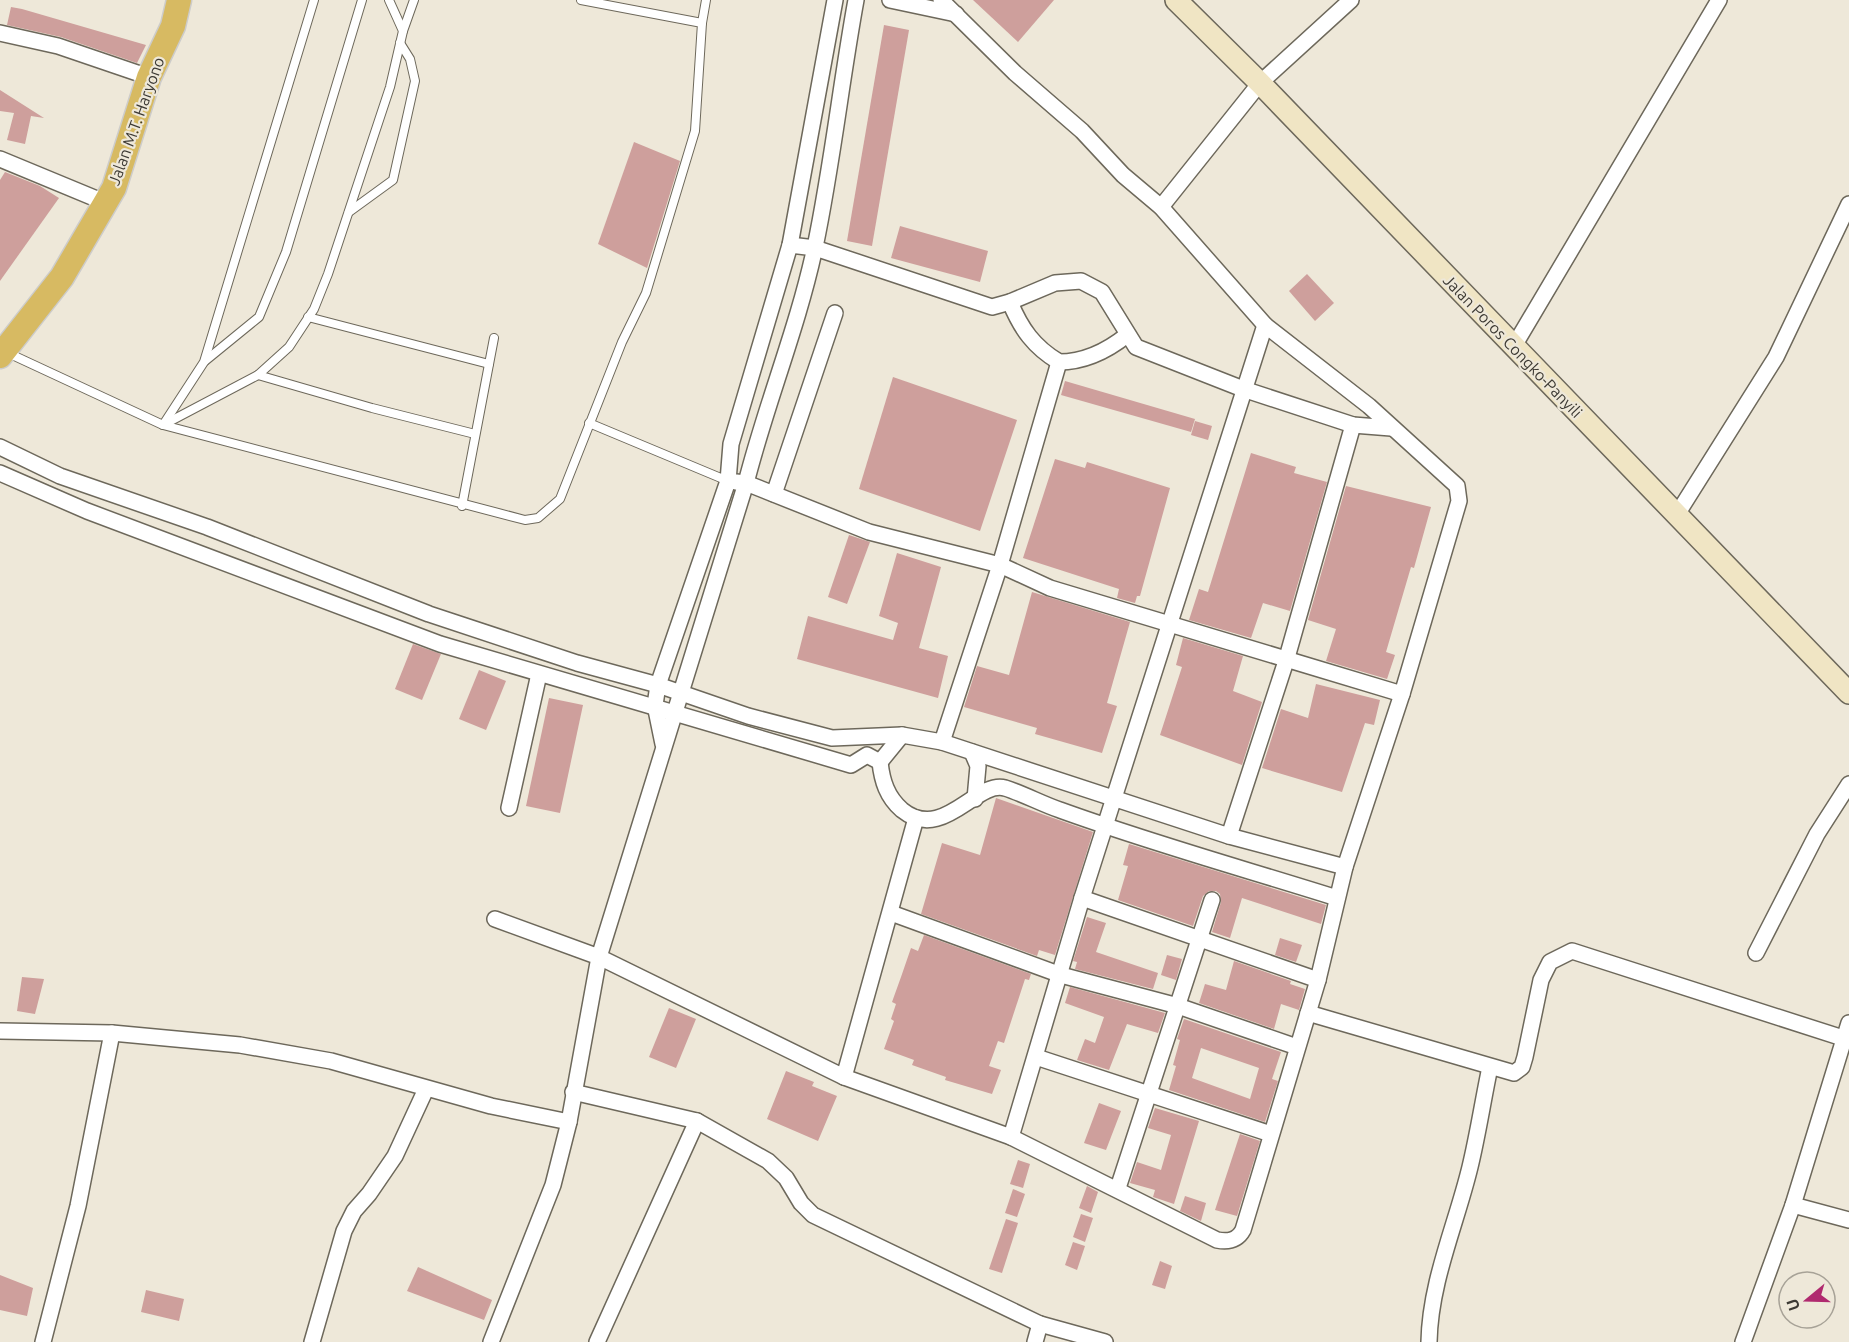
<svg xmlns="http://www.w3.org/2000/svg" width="1849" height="1342" font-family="Ubuntu,sans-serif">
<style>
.building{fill:#ce9f9c;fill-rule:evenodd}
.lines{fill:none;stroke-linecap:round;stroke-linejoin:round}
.service-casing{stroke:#6d685b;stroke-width:10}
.minor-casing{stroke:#6d685b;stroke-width:18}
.secondary-casing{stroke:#6d685b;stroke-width:24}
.trunk-casing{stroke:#cdccca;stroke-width:27}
.service{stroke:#fff;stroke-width:8}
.minor{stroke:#fff;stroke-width:15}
.secondary{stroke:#f0e5c4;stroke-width:21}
.trunk{stroke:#d7ba62;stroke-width:24}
.labels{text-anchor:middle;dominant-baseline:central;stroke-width:4.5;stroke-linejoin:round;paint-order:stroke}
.street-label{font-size:16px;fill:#3d3a34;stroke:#eee8d9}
</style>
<rect width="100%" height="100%" fill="#eee8d9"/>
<g class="building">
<polygon points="973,0 1054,0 1018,42"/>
<polygon points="11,7 22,9 146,45 137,63 61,37 7,25"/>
<polygon points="884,25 909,30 872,246 847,241"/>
<polygon points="0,90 44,118 31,116 25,144 7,140 14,113 0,111"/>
<polygon points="634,142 680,161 647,268 598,244"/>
<polygon points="5,172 40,186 59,198 0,281 0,180"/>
<polygon points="900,226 988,251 980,282 891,258"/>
<polygon points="1307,274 1334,303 1315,321 1289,291"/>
<polygon points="893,377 1017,420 980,531 859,489"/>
<polygon points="1065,381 1195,419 1191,432 1061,395"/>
<polygon points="1195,421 1212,426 1208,440 1191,435"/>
<polygon points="1251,453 1296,467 1294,473 1327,482 1290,611 1263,603 1251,638 1189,620 1199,589 1208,592"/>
<polygon points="1055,459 1085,468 1087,462 1170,488 1140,596 1137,596 1135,603 1117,598 1119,589 1023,558"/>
<polygon points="1346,486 1431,507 1414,568 1411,567 1386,652 1395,655 1387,679 1326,661 1336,629 1308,620"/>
<polygon points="849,535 870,542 847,604 828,597"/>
<polygon points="897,553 941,567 919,648 948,656 938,698 797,659 808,616 893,640 898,623 879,616"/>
<polygon points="1032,592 1130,622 1107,703 1117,706 1102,753 1035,734 1037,728 964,707 977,666 1009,675"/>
<polygon points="1183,638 1243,656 1233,691 1262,702 1242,765 1160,735 1182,667 1176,665"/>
<polygon points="413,644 441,654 422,700 395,689"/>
<polygon points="479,670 506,681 486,730 459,719"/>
<polygon points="1316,684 1380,700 1374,725 1365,723 1342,792 1262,768 1281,709 1308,718"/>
<polygon points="549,698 583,705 560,813 526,806"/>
<polygon points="996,798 1093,832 1055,955 1039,950 1037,956 921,914 942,843 980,855"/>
<polygon points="1129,844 1326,905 1321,924 1242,898 1230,938 1212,932 1221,902 1220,894 1216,891 1209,891 1203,896 1193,926 1118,900 1128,866 1123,865"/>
<polygon points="1087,917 1106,923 1096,952 1158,973 1153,989 1075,969 1077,962 1073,961"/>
<polygon points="924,935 1031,974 1029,980 1025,979 1004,1043 998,1041 989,1066 1001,1070 992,1094 945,1080 946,1077 912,1065 914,1060 884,1049 894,1021 891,1019 896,1004 892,1002 901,977 911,948 918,951"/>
<polygon points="1280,938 1302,945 1296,962 1275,955"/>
<polygon points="1167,955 1182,959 1176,980 1161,975"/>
<polygon points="1234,961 1291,981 1290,984 1305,989 1299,1010 1281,1004 1274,1029 1199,1003 1205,984 1226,990"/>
<polygon points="22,977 44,979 35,1014 17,1011"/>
<polygon points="1070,987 1165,1013 1158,1033 1127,1024 1109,1070 1077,1060 1085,1039 1095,1043 1104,1017 1065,1003"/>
<polygon points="669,1008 696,1019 676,1068 649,1057"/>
<path d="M1184,1019L1281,1052L1272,1079L1278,1081L1265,1122L1169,1090L1176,1066L1173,1065L1180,1040L1177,1039ZM1201,1048L1259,1068L1250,1099L1192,1078Z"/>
<polygon points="786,1071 814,1082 812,1086 837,1096 818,1141 767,1119"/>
<polygon points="1099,1103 1121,1111 1106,1150 1084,1143"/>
<polygon points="1155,1108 1199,1121 1174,1204 1153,1197 1155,1190 1130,1183 1137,1162 1161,1170 1171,1135 1148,1128"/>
<polygon points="1240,1134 1260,1141 1237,1216 1215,1210"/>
<polygon points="1018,1160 1030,1164 1023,1188 1010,1184"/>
<polygon points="1087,1186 1098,1192 1091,1213 1079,1208"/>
<polygon points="1013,1189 1025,1194 1017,1217 1005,1213"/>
<polygon points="1185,1196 1206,1203 1201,1221 1180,1211"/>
<polygon points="1081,1214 1093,1218 1085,1242 1073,1237"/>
<polygon points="1006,1219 1018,1223 1002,1273 989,1269"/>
<polygon points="1073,1242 1085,1246 1077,1270 1065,1265"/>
<polygon points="1160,1261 1172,1266 1165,1289 1152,1285"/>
<polygon points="418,1267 492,1300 484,1320 407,1291"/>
<polygon points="0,1275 33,1288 27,1316 0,1310"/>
<polygon points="146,1290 184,1299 179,1321 141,1312"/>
</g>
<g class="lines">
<g class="service-casing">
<g id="service">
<polyline points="314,0 204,362 163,425 525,520 538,518 560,499 622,342 646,293 695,131 702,23 581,0"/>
<polyline points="702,23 706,0"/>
<polyline points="403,31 414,0"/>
<polyline points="349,212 393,180 415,81 410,59 400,43"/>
<polyline points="308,317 489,364"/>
<polyline points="8,353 163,425 258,375 289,347 314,309 328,274 390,87 403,31 389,0"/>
<polyline points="205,361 259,317 286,252 362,0"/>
<polyline points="258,375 372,408 475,434"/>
<polyline points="589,423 728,481"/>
<polyline points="462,506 494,338"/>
</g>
</g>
<g class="minor-casing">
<g id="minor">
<path d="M856,0C841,82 832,166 815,247C798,327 766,404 746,483L599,957L844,1077L1011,1137L1217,1240C1228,1242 1237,1241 1243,1230L1318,980L1345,867L1402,694L1459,501L1457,486L1369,406L1265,325L1161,207L1123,175L1082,131L1015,73L941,0"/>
<polyline points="890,0 956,14"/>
<polyline points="0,33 58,46 149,77"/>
<polyline points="0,159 104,202"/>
<polyline points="1161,207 1260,83 1351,0"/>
<polyline points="790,245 815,248 992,307 1010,302 1055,283 1081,281 1102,292 1136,347 1243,389 1353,425 1391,428"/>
<path d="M1010,302C1021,329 1034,347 1059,362C1084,362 1107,351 1127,335"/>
<polyline points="1514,346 1719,0"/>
<polyline points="0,447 60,476 207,527 429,614 577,663 658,685 748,716 832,738 902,735 942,742 1229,836 1345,867"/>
<path d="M0,473L87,511L440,644L851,765L867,755L880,762C882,781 887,797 902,810C943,843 976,780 1005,788C1024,794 1042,804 1060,810C1151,843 1245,869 1337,898"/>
<polyline points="736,482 746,483 869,532 1000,565 1050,588 1402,694"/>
<polyline points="774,494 835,313"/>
<polyline points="1676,516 1776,357 1849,204"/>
<polyline points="942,742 1000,565 1059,362"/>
<polyline points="663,744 655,705 658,685 728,481 731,444 790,245 835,0"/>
<polyline points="972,752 978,766 975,799"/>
<polyline points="880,762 902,735"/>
<polyline points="509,808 539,674"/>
<polyline points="1229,836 1286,661 1353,425"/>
<polyline points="1082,898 1318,980"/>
<polyline points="891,913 1061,975 1178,1006 1297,1047"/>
<polyline points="1756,953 1817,834 1849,784"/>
<polyline points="1308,1013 1514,1073 1522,1067 1525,1057 1541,980 1550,962 1572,951 1849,1040"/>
<polyline points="0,1031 112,1033 240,1045 331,1061 491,1106 569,1122"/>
<polyline points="1036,1057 1271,1134"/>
<polyline points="844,1077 916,818"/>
<polyline points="573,1092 697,1121 768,1161 786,1178 801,1203 813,1215 1040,1324 1105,1342"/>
<polyline points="1011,1137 1082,898 1265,325"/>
<polyline points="1118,1188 1212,900"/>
<polyline points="1793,1205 1849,1220"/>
<polyline points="43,1342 78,1206 112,1033"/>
<polyline points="312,1342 344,1231 354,1211 369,1194 395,1156 426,1089"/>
<polyline points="491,1342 553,1185 569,1122 599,957 495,919"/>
<polyline points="597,1342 697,1121"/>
<polyline points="1035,1342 1040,1324"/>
<path d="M1429,1342C1430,1282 1456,1225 1470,1167C1478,1134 1483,1100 1490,1067"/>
<polyline points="1743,1342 1793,1205 1849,1023"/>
</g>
</g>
<g class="secondary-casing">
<polyline id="secondary" points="1176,0 1260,83 1849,693"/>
</g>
<g class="trunk-casing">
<polyline id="trunk" points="0,356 62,277 114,188 149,77 173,26 179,0"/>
</g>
<use href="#service" class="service"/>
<use href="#minor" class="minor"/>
<use href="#secondary" class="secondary"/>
<use href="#trunk" class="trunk"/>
</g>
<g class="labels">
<g class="street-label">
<text transform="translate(136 121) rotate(-70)">Jalan M.T. Haryono</text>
<text transform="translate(1513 346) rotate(46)">Jalan Poros Congko-Panyili</text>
</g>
</g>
<g transform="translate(1807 1300) rotate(251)"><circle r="28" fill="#eee8d9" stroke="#a7a297" stroke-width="1.5"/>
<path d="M0-4.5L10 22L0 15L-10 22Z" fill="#b02a6f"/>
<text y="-9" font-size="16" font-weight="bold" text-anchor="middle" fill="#3d3a34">U</text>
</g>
</svg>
